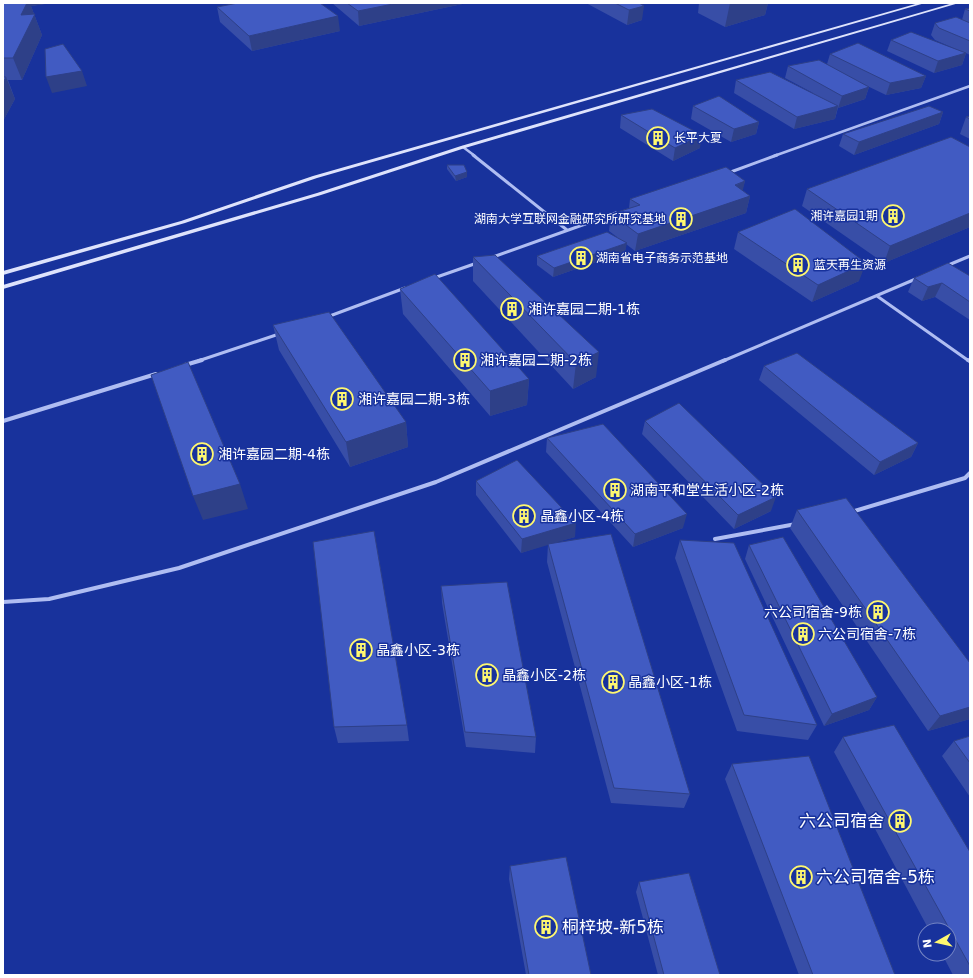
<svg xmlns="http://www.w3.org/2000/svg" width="973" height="978" font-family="'DejaVu Sans','Noto Sans SC',sans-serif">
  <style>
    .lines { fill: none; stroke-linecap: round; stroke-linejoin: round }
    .street-far2 { stroke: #afbdf2; stroke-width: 2.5 }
    .street-far1 { stroke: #afbdf2; stroke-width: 3 }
    .street { stroke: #afbdf2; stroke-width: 4 }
    .secondary { fill: #dee3fc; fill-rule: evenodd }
    .wall { fill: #384ea7 }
    .shaded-wall { fill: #2e4088 }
    .building { fill: #415bc2; stroke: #2e4088 }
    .labels { text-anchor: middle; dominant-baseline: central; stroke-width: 3; stroke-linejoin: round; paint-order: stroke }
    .far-poi-label { font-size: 12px; fill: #fff; stroke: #18329c; text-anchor: start }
    .poi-label { font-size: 14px; fill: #fff; stroke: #18329c; text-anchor: start }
    .near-poi-label { font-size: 17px; fill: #fff; stroke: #18329c; text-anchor: start }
  </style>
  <rect width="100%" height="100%" fill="#18329c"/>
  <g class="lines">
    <path class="street-far2" d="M463 147 475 156
      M774 156 970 86"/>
    <path class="street-far1" d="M473 155 567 230
      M728 173 777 155
      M493 257 616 213
      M946 266 970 256
      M434 278 477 263
      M877 296 969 361
      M327 317 405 288
      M198 361 279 334
      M723 361 918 278"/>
    <path class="street" d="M968 360 970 361
      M185 365 202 360
      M3 421 156 374
      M851 512 965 478 970 473
      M715 539 796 524
      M3 602 49 599 179 568 436 482 725 360"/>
    <path class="secondary" d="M919 3H925L317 178 185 223 3 275V271L181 221 313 176Z
      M953 3H959L465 148 321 195 3 289V285L317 193 461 146Z"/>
  </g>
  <path class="wall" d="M3 3H52L31 6 42 35 22 80H8L15 99 3 121Z
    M332 3H467L359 26Z
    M586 3H639L642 20 627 25Z
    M699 3H768L765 15 725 27 698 13Z
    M784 3H809V4Z
    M217 7 340 31 252 51 220 22Z
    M970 8V55L966 53 962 65 934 73 887 51 891 40 960 51 935 40 931 35 935 23 962 20 965 9Z
    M830 54 926 76 921 88 886 95 861 83 869 87 865 99 838 108 835 119 794 129 734 93 736 80 813 93 785 78 788 66 827 64Z
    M693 106 759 122 756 134 731 142 691 119Z
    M943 112 939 124 854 155 839 146 843 134Z
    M621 115 700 148 673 161 620 128Z
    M970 116V139L960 134 966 117Z
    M970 147V227L884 263 802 206 807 189Z
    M447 165 467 172V177L456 181 447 169Z
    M745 181 742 190 750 196 746 213 635 251 626 244 625 252 553 277 537 265V256L617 237 609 231 611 214 629 208 630 199Z
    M738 232 859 281 812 302 734 249Z
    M473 257 596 377 573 389 473 281Z
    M970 276V320L935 297 922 301 908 292 914 278Z
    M400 289 529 379 527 405 490 416 403 314Z
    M273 325 406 422 408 447 350 467 279 350Z
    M764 366 918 443 911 457 874 475 759 380Z
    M645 421 771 511 734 529 642 434Z
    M547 438 683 528 633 547 546 452Z
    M476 481 575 537 548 544 690 794 684 808 611 803 547 562 548 544 521 553 476 495Z
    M797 510 970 719 928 731 790 528Z
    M680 540 817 725 808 740 737 731 675 558Z
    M749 545 877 697 869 710 824 726 745 559Z
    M441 586 536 737 535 753 466 747 442 603Z
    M407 725 409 741 338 743 334 727Z
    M970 736V797L942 756 954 741Z
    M843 737 970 852V975H953L942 954H949V930H929L834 752Z
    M732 764 895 975H799L725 779Z
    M510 866 591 975H526L509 879Z
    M639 882 720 975H658L636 892Z"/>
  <path class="shaded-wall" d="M5 3H52L31 6 42 35 22 80 13 58Z
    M398 3H467L359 26 358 11Z
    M730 3H768L765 15 725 27Z
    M644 6 642 20 627 25 629 10Z
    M338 16 340 31 252 51 249 36Z
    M966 53 962 65 934 73 938 61Z
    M82 71 87 86 52 93 46 77Z
    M926 76 921 88 886 95 890 83Z
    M6 77 15 99 3 121V83Z
    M869 87 865 99 838 108 842 96Z
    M838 106 835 119 794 129 797 117Z
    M943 112 939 124 854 155 859 142Z
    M759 122 756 134 731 142 734 129Z
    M702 135 700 148 673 161 675 148Z
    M467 172V177L456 181 455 176Z
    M745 181 741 198 750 196 746 213 635 251 638 234Z
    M970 213V227L884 263 890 246Z
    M627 243 625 252 553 277 554 268Z
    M866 263 859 281 812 302 818 285Z
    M942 283 935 297 922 301 928 287Z
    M599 352 596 377 573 389 576 363Z
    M529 379 527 405 490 416V391Z
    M406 422 408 447 350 467 346 442Z
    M918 443 911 457 874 475 880 462Z
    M240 484 248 509 203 520 193 496Z
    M776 497 771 511 734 529 738 515Z
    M687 514 683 528 633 547 635 534Z
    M576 523 575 537 521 553 522 539Z
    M877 697 869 710 824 726 832 714Z
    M970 707V719L928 731 940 716Z"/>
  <path class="building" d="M3 3H27L21 15 35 14 13 58H3Z
    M238 3H320L338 16 249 36 217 7Z
    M347 3H398L358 11Z
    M615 3H639L644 6 629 10Z
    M970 8V11L965 9Z
    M956 17 970 23V41L939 28 935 23Z
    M911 32 966 53 938 61 891 40Z
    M858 43 926 76 890 83 830 54Z
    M63 44 82 71 46 77 45 49Z
    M819 60 869 87 842 96 788 66Z
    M770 72 838 106 797 117 736 80Z
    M3 77H6L3 83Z
    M719 96 759 122 734 129 693 106Z
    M929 106 943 112 859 142 843 134Z
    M652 109 702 135 675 148 621 115Z
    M970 116V119L966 117Z
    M951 137 970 147V213L890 246 807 189Z
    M447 165H464L467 172 455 176Z
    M726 167 745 181 735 185 750 196 638 234 611 214 640 205 630 199Z
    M795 209 866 263 818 285 738 232Z
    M607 232 627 243 554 268 537 256Z
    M495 255 599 352 576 363 473 257Z
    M948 263 970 276V302L942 283 928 287 914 278Z
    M435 274 529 379 490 391 400 289Z
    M329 312 406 422 346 442 273 325Z
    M797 353 918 443 880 462 764 366Z
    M188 362 240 484 193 496 151 375Z
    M679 403 776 497 738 515 645 421Z
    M603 424 687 514 635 534 547 438Z
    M517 460 576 523 522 539 476 481Z
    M846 498 970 663V707L940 716 797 510Z
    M374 531 407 725 334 727 313 542Z
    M611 534 690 794 614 788 548 544Z
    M783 537 877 697 832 714 749 545Z
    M680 540 734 543 817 725 744 715Z
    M507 582 536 737 465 732 441 586Z
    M894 725 970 852V966L843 737Z
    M970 736V763L954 741Z
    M809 756 895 975H813L732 764Z
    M566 857 591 975H529L510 866Z
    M689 873 720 975H664L639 882Z"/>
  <defs>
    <g id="building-ring" transform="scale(1.15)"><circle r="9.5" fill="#18329c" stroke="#fff870" stroke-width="1.5"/><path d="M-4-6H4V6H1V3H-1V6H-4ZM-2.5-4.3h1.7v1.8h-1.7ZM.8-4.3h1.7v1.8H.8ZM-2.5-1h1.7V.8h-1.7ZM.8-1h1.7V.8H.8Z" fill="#fff870"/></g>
  </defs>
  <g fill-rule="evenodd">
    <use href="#building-ring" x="658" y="138"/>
    <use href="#building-ring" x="893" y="216"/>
    <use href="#building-ring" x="681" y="219"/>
    <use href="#building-ring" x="581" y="258"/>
    <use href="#building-ring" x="798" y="265"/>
    <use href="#building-ring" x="512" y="309"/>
    <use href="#building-ring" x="465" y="360"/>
    <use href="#building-ring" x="342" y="399"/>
    <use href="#building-ring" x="202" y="454"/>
    <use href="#building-ring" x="615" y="490"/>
    <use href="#building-ring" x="524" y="516"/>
    <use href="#building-ring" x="878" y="612"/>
    <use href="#building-ring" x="803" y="634"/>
    <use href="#building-ring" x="361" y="650"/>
    <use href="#building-ring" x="487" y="675"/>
    <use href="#building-ring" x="613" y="682"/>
    <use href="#building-ring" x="900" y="821"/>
    <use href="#building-ring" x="801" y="877"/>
    <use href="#building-ring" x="546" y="927"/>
  </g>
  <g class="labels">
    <g class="far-poi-label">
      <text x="674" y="138">长平大夏</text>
      <text x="878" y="216" text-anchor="end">湘许嘉园1期</text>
      <text x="666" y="219" text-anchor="end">湖南大学互联网金融研究所研究基地</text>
      <text x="596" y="258">湖南省电子商务示范基地</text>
      <text x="814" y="265">蓝天再生资源</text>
    </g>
    <g class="poi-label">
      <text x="528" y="309">湘许嘉园二期-1栋</text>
      <text x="480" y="360">湘许嘉园二期-2栋</text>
      <text x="358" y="399">湘许嘉园二期-3栋</text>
      <text x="218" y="454">湘许嘉园二期-4栋</text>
      <text x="630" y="490">湖南平和堂生活小区-2栋</text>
      <text x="540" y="516">晶鑫小区-4栋</text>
      <text x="862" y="612" text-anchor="end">六公司宿舍-9栋</text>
      <text x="818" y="634">六公司宿舍-7栋</text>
      <text x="376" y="650">晶鑫小区-3栋</text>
      <text x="502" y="675">晶鑫小区-2栋</text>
      <text x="628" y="682">晶鑫小区-1栋</text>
    </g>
    <g class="near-poi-label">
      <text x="884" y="821" text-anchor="end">六公司宿舍</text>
      <text x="816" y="877">六公司宿舍-5栋</text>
      <text x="562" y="927">桐梓坡-新5栋</text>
    </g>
  </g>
  <rect width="973" height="978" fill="none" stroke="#ffffff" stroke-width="8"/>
  <g transform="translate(937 942) rotate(262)"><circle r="19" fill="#18329c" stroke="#7484c4"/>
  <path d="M0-3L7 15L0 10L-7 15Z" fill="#fff870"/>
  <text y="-6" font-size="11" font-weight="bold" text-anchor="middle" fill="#ffffff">N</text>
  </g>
</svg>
